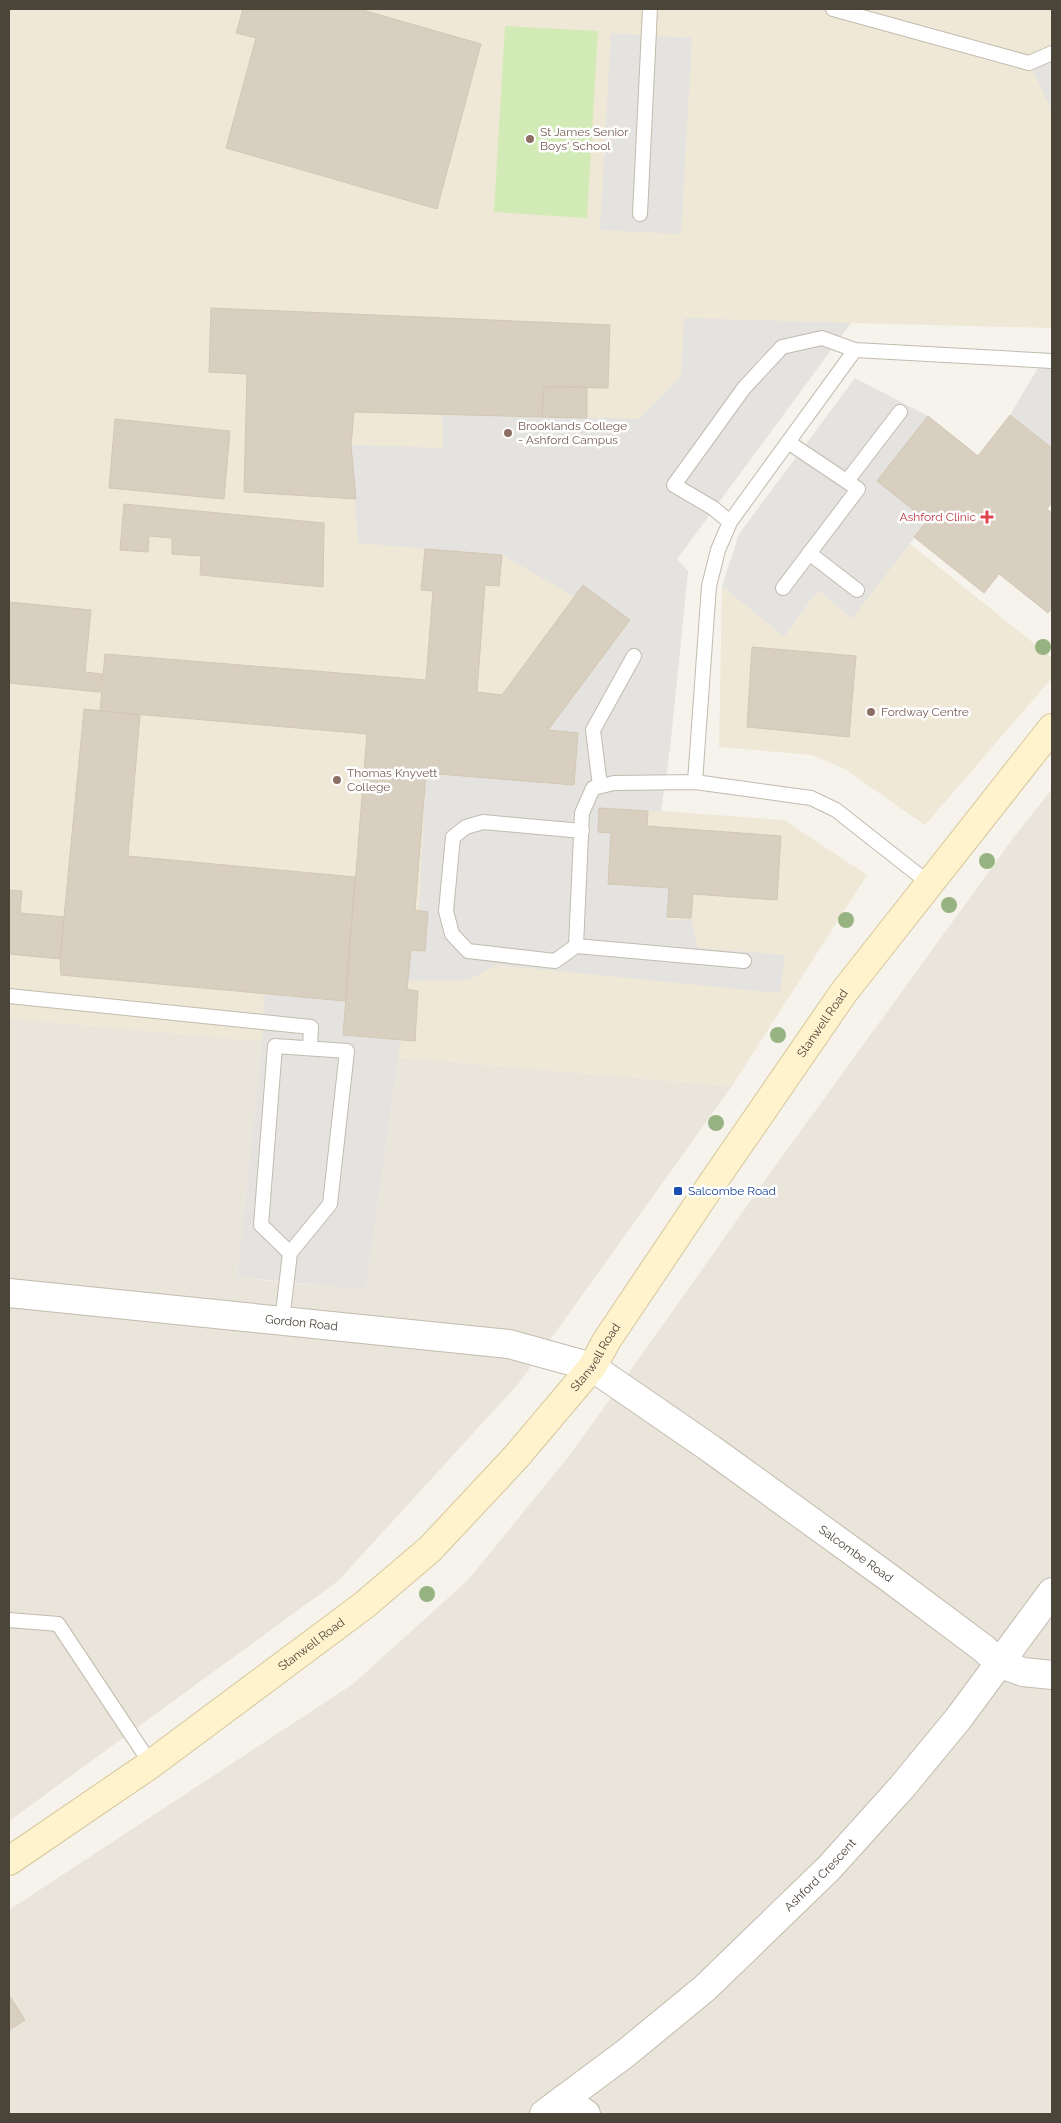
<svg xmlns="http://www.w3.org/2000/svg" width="1061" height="2123" font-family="Raleway,sans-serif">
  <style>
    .residential { fill: #eae5da }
    .education { fill: #efe8d6 }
    .green { fill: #d2eab5 }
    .parking { fill: #e5e3e0 }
    .building { fill: #d8cfc1; stroke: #d3c7b4 }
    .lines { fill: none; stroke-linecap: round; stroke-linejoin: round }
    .service-casing { stroke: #c2bbae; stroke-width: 16 }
    .minor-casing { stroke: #c2bbae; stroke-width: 30 }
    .secondary-casing { stroke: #d6c79b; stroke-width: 30 }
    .service { stroke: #fff; stroke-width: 14 }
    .minor { stroke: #fff; stroke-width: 28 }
    .secondary { stroke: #fff3cd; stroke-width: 28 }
    .tree { fill: #97b381 }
    .education-dot { fill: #8d6e63; stroke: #fff; stroke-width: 2 }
    .health-dot { fill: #e0444e; stroke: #fff; stroke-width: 2 }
    .transit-dot { fill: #1a4fb4; stroke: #fff; stroke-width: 2 }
    .labels { text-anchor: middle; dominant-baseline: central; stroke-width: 5; stroke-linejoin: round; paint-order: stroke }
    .education-label { font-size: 12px; fill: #785e54; stroke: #fff; text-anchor: start }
    .health-label { font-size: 12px; fill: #be3a42; stroke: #fff; text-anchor: end }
    .street-label { font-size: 12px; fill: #4b4439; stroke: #fff }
    .transit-label { font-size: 12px; fill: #164399; stroke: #fff; text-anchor: start }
  </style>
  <rect width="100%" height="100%" fill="#f6f3ec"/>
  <path class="residential" d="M1052 789V2114H9V1910L353 1684 468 1580 565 1461 601 1412 776 1165 1014 837Z
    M9 1018 262 1041 237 1277 287 1283 366 1289 399 1057 732 1086 519 1383 338 1581 9 1821Z"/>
  <path class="education" d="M9 9H1052V328L851 323 677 559 688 571 670 748 661 811 784 820 867 875 732 1086 399 1057 366 1290 237 1277 262 1041 9 1018Z
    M909 543 1052 658V678L925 825 843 768 812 755 719 747 722 586 784 637 818 590 852 619Z"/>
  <path class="green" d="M505 26 598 31 587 218 494 212Z"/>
  <path class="parking" d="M611 33 692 38 681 234 600 230Z
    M1052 53V107L1049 105 1029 63Z
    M684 318 851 323 677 559 688 571 670 748 661 811 599 808 611 833 608 884 669 888 667 921 691 918 698 948 785 955 780 993 496 965 469 980 408 981 411 950 425 951 428 912 419 911 426 773 574 785 578 733 548 730 630 620 583 585 575 597 502 555 358 543 351 445 443 448 442 413 639 419 681 376Z
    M1042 361H1052V448L1010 415Z
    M855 378 928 416 927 521 852 619 818 590 784 637 722 586 739 534Z
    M264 994 345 1001 343 1035 401 1040 366 1290 237 1277 262 1041Z"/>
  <path class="building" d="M243 9H359L481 44 437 209 226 148 256 38 236 33Z
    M211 308 610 325 608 388 544 387 542 417 354 412 351 445 356 499 244 492 247 374 209 372Z
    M544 387H587V418L542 417Z
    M1010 415 1052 448V502L1047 509 1052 513V608L1048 613 999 574 984 593 914 537 927 521 877 481 928 416 978 456Z
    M115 419 230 431 224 499 109 488Z
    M124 504 324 523 323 587 200 575 201 556 172 554V538L149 536 148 552 120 550Z
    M425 549 502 555 499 586 485 585 477 692 502 695 583 585 630 620 548 730 578 733 574 785 426 773 415 910 428 912 425 951 411 950 407 989 418 991 415 1041 343 1035 367 734 100 711 105 654 426 680 433 591 421 590Z
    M9 602 91 610 85 672 102 674 100 692 9 683Z
    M752 647 856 656 849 737 747 727Z
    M84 709 140 715 128 856 355 877 345 1001 61 975 60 959Z
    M599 808 648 811 647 826 781 836 777 900 693 894 691 918 667 917 669 888 608 884 611 833 598 832Z
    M9 890 22 891 20 913 64 917 60 959 9 954Z
    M9 1995 25 2020 9 2030Z"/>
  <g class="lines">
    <g class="service-casing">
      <path id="service" d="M833 9 1029 63 1052 53
        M640 214 650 9
        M847 481 900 412
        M730 522 713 508 674 485 744 388 782 347 822 338 855 350
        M809 553 857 590
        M783 588 858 489 788 442
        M695 782 709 586 718 550 730 522 855 350 1052 361
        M600 786 593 730 634 656
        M576 946 555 961 468 951 452 934 446 911 453 837 466 827 483 822 582 831
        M744 961 576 946 582 813 593 788 614 783 695 782 811 798 836 810 930 884
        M9 996 311 1027 310 1048
        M282 1321 290 1253 330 1204 347 1051 275 1046 261 1225 290 1253
        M9 1620 58 1624 151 1764"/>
    </g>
    <g class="minor-casing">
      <g id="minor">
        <path id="s1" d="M9 1293 509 1344 592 1367 711 1449 888 1577 983 1648 1001 1664 1023 1672 1052 1675"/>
        <path d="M564 2099 586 2114"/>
        <path id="s2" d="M544 2114 626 2053 705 1988 829 1868 902 1787 958 1719 1052 1592"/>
      </g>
    </g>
    <g class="secondary-casing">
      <g id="secondary">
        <path id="s3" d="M9 1861 151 1764 363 1606 430 1549 516 1457 592 1367 607 1340 711 1185 844 992 1052 728"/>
      </g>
    </g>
    <use href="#service" class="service"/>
    <use href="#minor" class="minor"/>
    <use href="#secondary" class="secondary"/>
  </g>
  <g class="tree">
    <circle cx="1043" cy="647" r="8"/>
    <circle cx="987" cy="861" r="8"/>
    <circle cx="949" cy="905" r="8"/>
    <circle cx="846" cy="920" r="8"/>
    <circle cx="778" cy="1035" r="8"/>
    <circle cx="716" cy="1123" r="8"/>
    <circle cx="427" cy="1594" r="8"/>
  </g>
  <g class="education-dot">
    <circle cx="530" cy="139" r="5"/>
    <circle cx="508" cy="433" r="5"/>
    <circle cx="871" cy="712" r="5"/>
    <circle cx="337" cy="780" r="5"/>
  </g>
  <path class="health-dot" d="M984.5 509.5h5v5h5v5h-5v5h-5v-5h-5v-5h5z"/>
  <rect class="transit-dot" x="673" y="1186" width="10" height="10" rx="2.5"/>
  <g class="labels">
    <g class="education-label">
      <text x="540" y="132">St James Senior<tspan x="540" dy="14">Boys' School</tspan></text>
      <text x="518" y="426">Brooklands College<tspan x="518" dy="14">- Ashford Campus</tspan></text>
      <text x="881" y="712">Fordway Centre</text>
      <text x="347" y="773">Thomas Knyvett<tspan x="347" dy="14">College</tspan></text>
    </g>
    <g class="health-label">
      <text x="976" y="517">Ashford Clinic</text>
    </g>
    <g class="street-label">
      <text stroke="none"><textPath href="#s3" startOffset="1182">Stanwell Road</textPath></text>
      <text stroke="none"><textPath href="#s1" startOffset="294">Gordon Road</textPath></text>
      <text stroke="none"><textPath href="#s3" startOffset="778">Stanwell Road</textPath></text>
      <text stroke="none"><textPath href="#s1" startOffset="912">Salcombe Road</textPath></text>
      <text stroke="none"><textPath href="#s3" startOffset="372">Stanwell Road</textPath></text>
      <text stroke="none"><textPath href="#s2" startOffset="366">Ashford Crescent</textPath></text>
    </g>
    <g class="transit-label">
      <text x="688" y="1191">Salcombe Road</text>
    </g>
  </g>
  <rect width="1061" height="2123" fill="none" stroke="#4b4439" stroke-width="20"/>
</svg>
